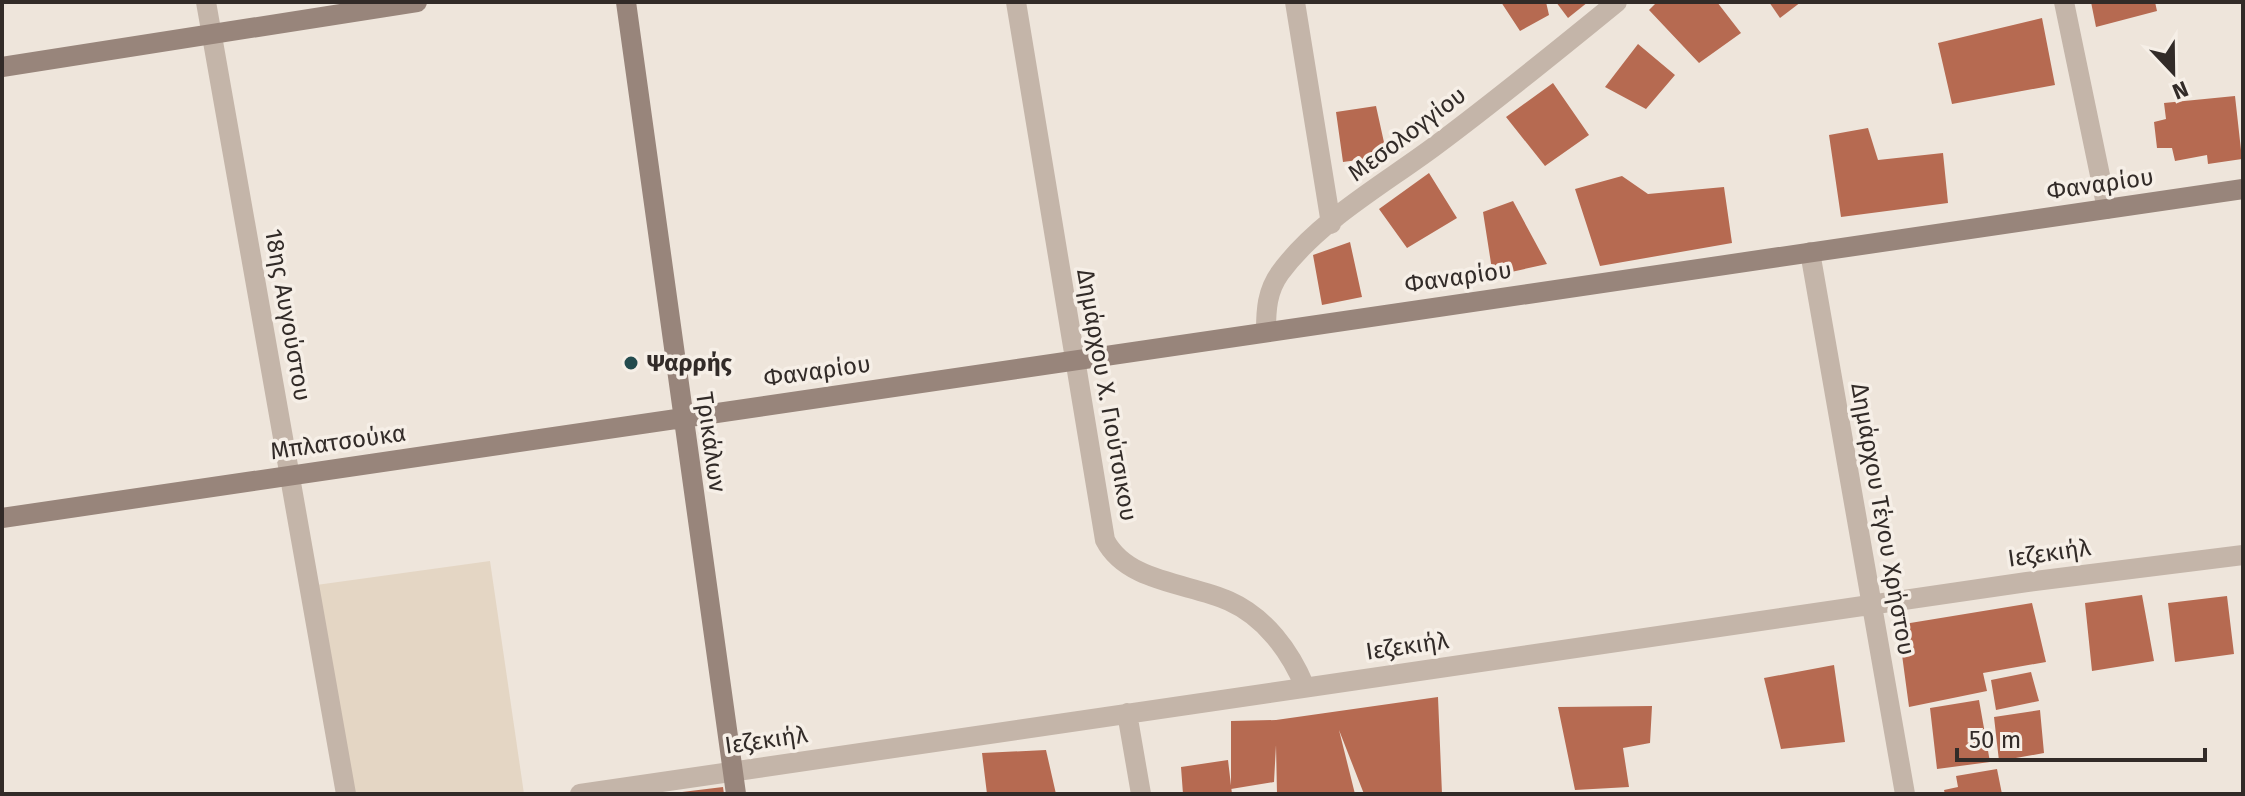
<svg xmlns="http://www.w3.org/2000/svg" width="2245" height="796" font-family="'Fira Sans',sans-serif">
  <style>
    .plaza { fill: #e4d6c4 }
    .building { fill: #b66a51 }
    .lines { fill: none; stroke-linecap: round; stroke-linejoin: round }
    .minor { stroke: #c4b5a9; stroke-width: 20 }
    .tertiary { stroke: #c4b5a9; stroke-width: 20 }
    .secondary { stroke: #98857b; stroke-width: 20 }
    .poi-dot { fill: #234b4e; stroke: #f6efe7; stroke-width: 3 }
    .labels { text-anchor: middle; dominant-baseline: central; stroke-width: 7; stroke-linejoin: round; paint-order: stroke }
    .street-label { font-size: 24px; fill: #322b28; stroke: #f6efe7 }
    .poi-label { font-size: 24px; font-weight: bold; fill: #322b28; stroke: #f6efe7; text-anchor: start }
  </style>
  <rect width="100%" height="100%" fill="#eee5db"/>
  <path class="plaza" d="M490 561 524 794H346L309 586Z"/>
  <path class="building" d="M1501 2H1546L1549 15 1520 31Z
    M1556 2H1588L1568 18Z
    M1657 2H1717L1741 33 1699 63 1649 10Z
    M1769 2H1801L1780 18Z
    M2091 2H2155L2157 11 2096 27Z
    M2042 18 2055 85 1952 104 1938 43Z
    M1638 44 1675 75 1646 109 1605 87Z
    M1553 83 1589 135 1545 166 1506 117Z
    M2235 96 2242 159 2208 164 2207 155 2175 161 2172 148H2157L2154 122 2166 119 2164 103Z
    M1376 106 1387 156 1343 162 1336 112Z
    M1868 128 1878 160 1943 153 1948 203 1841 217 1829 135Z
    M1429 173 1457 218 1407 248 1379 209Z
    M1622 176 1648 194 1724 187 1732 243 1600 266 1575 189Z
    M1513 201 1547 264 1493 276 1483 212Z
    M1350 242 1362 297 1322 305 1313 255Z
    M2142 595 2154 661 2092 671 2085 603Z
    M2227 596 2234 654 2175 662 2168 603Z
    M2032 603 2046 662 1983 673 1987 691 1909 707 1898 625Z
    M1834 665 1845 742 1781 749 1764 678Z
    M2031 672 2039 701 1996 710 1991 680Z
    M1438 697 1442 794H1364L1339 730 1355 794H1277L1276 745 1274 782 1231 789V721L1276 720Z
    M1979 700 1990 762 1937 769 1930 708Z
    M1652 706 1650 743 1623 748 1629 787 1575 790 1558 707Z
    M2040 710 2044 753 1999 761 1994 717Z
    M1046 750 1056 794H987L982 753Z
    M1228 760 1232 794H1183L1181 767Z
    M1997 769 2002 794H1945L1944 790 1958 787 1956 776Z
    M723 787 724 794H682V792Z"/>
  <g class="lines">
    <path class="minor" d="M206 2 346 794
      M1016 2 1105 540C1127 583 1190 583 1229 601 1265 617 1290 651 1305 687
      M1295 2 1331 224
      M1810 252 1905 794
      M1266 331C1266 310 1267 291 1280 273 1318 221 1384 184 1435 146 1497 100 1557 51 1617 2
      M1127 713 1141 794
      M580 794 2027 582 2243 555"/>
    <path class="tertiary" d="M2064 2 2107 209"/>
    <path class="secondary" d="M626 2 736 794
      M2 67 417 2
      M2 518 2243 189"/>
  </g>
  <circle class="poi-dot" cx="631" cy="363" r="8"/>
  <g class="labels">
    <g class="street-label">
      <text transform="translate(1407 134) rotate(-37)">Μεσολογγίου</text>
      <text transform="translate(2100 184) rotate(-8)">Φαναρίου</text>
      <text transform="translate(1458 277) rotate(-8)">Φαναρίου</text>
      <text transform="translate(288 315) rotate(80)">18ης Αυγούστου</text>
      <text transform="translate(817 371) rotate(-8)">Φαναρίου</text>
      <text transform="translate(1107 395) rotate(80)">Δημάρχου Χ. Γιούτσικου</text>
      <text transform="translate(338 442) rotate(-8)">Μπλατσούκα</text>
      <text transform="translate(711 442) rotate(82)">Τρικάλων</text>
      <text transform="translate(1883 519) rotate(80)">Δημάρχου Τέγου Χρήστου</text>
      <text transform="translate(2049 553) rotate(-8)">Ιεζεκιήλ</text>
      <text transform="translate(1407 646) rotate(-8)">Ιεζεκιήλ</text>
      <text transform="translate(766 740) rotate(-8)">Ιεζεκιήλ</text>
    </g>
    <g class="poi-label">
      <text x="647" y="363">Ψαρρής</text>
    </g>
  </g>
  <rect width="2245" height="796" fill="none" stroke="#322b28" stroke-width="8"/>
  <g transform="translate(2173 72) rotate(158)" stroke="#f6efe7" stroke-width="6" paint-order="stroke">
  <path d="M0-6L14 30L0 20L-14 30Z" fill="#322b28"/>
  <text y="-12" font-size="22" font-weight="bold" text-anchor="middle" fill="#322b28">N</text>
  </g>
  <path d="M1957 748v12h248v-12" fill="none" stroke="#322b28" stroke-width="4"/>
  <text x="1969" y="748" font-size="24" fill="#322b28" stroke="#f6efe7" stroke-width="6" paint-order="stroke">50 m</text>
</svg>
